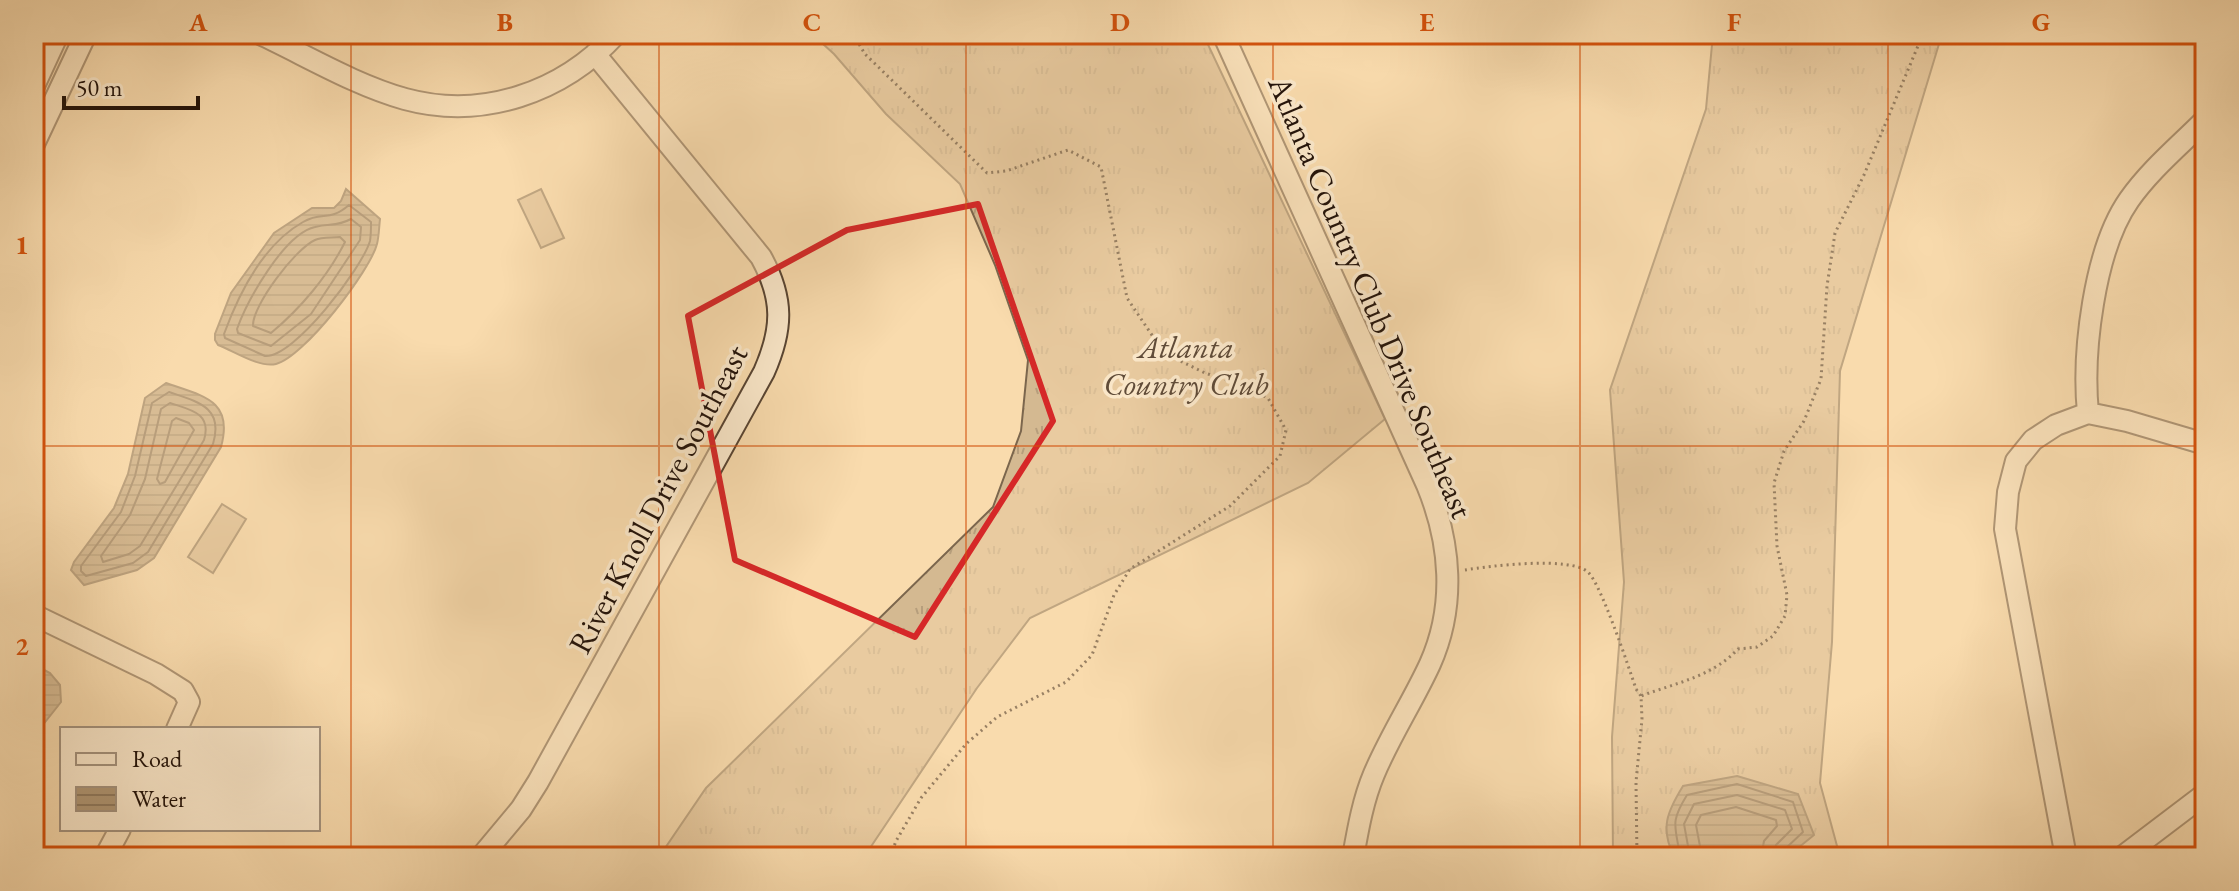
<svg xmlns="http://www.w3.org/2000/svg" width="2239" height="891" font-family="'EB Garamond',serif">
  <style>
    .grass { fill: url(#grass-tufts); stroke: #7b664d; stroke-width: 2 }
    .garden { fill: #d4b991; stroke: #7b664d; stroke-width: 2 }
    .water { fill: url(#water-rules); stroke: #77624a; stroke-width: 2 }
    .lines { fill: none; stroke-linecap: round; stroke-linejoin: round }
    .shore { stroke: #69543f; stroke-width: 2 }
    .minor-casing { stroke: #584432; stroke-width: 24 }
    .path { stroke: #221209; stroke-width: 3; stroke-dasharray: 2 4; stroke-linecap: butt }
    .minor { stroke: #fbe8ca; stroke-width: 20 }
    .marked { fill: none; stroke: #d62828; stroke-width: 6; stroke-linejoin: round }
    .grid { fill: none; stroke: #d4520c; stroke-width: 2; stroke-opacity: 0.55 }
    .labels { text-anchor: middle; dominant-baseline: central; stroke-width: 7; stroke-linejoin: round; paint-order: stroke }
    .street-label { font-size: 32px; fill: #221209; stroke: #fbe8ca }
    .park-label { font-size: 32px; font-style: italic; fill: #604c39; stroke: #fbe8ca }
    .neatline { fill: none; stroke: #d4520c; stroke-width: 3 }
    .grid-label { font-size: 26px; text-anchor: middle; font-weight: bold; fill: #d4520c }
  </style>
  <defs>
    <pattern id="grass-tufts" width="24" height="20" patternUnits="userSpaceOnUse" patternTransform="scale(2)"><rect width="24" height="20" fill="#d4b991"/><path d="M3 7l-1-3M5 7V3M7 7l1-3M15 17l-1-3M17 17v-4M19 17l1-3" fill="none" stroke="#b69e7c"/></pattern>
    <pattern id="water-rules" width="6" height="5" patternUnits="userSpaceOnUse" patternTransform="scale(2)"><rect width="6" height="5" fill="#b09775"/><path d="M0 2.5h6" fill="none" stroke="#8f7a5e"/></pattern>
  </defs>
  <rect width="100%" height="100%" fill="#f9dbad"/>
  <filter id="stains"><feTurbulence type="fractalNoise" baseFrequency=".0025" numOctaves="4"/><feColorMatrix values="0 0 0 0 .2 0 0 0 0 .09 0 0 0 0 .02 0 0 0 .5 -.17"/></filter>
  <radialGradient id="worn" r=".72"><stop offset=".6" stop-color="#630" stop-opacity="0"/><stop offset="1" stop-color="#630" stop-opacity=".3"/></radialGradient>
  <path class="grass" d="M812 34H1203L1385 419 1308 483 1030 618 977 688 864 857H659L706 788 993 507 1021 431 1028 360 995 265 960 184 886 114 834 54Z
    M1713 34H1942L1840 371 1832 642 1820 783 1840 857H1613L1612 737 1624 582 1610 390 1706 109Z"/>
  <path class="garden" d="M541 189 564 238 541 248 518 200Z
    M222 504 246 519 213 573 188 557Z"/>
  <path class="water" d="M346 189 380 219C379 227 379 236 377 244 370 271 304 357 276 364 259 368 234 351 218 345L215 340V334L231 293 274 233 312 208H334L341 201Z
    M166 383C203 396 234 400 221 447L154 558 137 570 84 585 71 570 74 562 114 508 128 474 145 398Z
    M35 665 50 673 60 685 61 702 34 736Z
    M1737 776 1798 794 1814 835 1787 857H1674C1660 828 1667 812 1683 786Z"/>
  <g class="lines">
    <path class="shore" d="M349 205 371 222C371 228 371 235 370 241 362 268 294 358 265 356L225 338 224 334C239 293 264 244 303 222 323 210 328 223 349 205Z
      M351 219 361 227 360 240 311 314 271 346 238 333 237 329C247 301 284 234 315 227 330 223 336 227 351 219Z
      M340 237 345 242C328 276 300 309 271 333L253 326C252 306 295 249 315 240 322 237 332 238 340 237Z
      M169 392C198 402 224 407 213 444L148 552 133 563 86 576 81 571V566L121 512 135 476 152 403Z
      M170 403C191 410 212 413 204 440L140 546 129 554 103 562 101 556 130 515 145 479 161 409Z
      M176 418 189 423 194 430 165 482 160 484 157 479 172 421Z
      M1680 857C1676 826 1669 824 1687 795L1737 784 1793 802 1803 832 1785 849 1783 857
      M1690 857 1684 824 1694 804 1737 795 1785 810 1792 829 1776 845 1773 857
      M1702 857 1696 825 1701 815 1736 807 1776 820 1777 826 1764 841 1761 857"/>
    <g class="minor-casing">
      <path id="minor" d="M260 34C307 56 355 85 405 99 482 120 562 93 616 34
        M1223 34 1427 485C1451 543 1456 606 1430 664 1413 701 1390 736 1374 774 1363 800 1358 829 1353 857
        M34 86 58 34
        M34 144 86 34
        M2088 413C2082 353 2094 250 2129 200 2150 170 2179 146 2205 120
        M34 615 156 674 183 691 189 702 177 729
        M105 857 120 829
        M481 857 521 809 538 782 764 372C783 329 784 299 761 257L595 54
        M2066 857 2005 529 2008 492 2016 461 2033 440 2056 425 2088 413 2127 421 2205 444
        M2122 857 2205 794"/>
    </g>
    <path class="path" d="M853 34 865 54 987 173 1006 171 1068 150 1101 167 1127 298 1164 353 1205 373 1242 385 1268 398 1286 430 1280 456 1230 506 1130 569 1114 595 1092 655 1066 682 997 717 966 744 921 798 896 841 890 857
      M1465 570C1489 566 1570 556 1588 572 1601 584 1629 668 1636 689L1641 696
      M1637 857 1636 782 1642 719 1641 696C1675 683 1712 677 1738 649L1757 647 1773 636 1785 616 1787 595 1777 546 1774 483 1784 451 1804 421 1821 379 1827 286 1835 233 1864 175 1923 34"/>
    <use href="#minor" class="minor"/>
  </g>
  <path d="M0 0H2239V891H0ZM978 204 1053 421 915 637 735 560 688 316 847 230Z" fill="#f9dbad" fill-opacity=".55" fill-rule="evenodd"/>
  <path class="marked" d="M978 204 1053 421 915 637 735 560 688 316 847 230Z"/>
  <path class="grid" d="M351 34V857M659 34V857M966 34V857M1273 34V857M1580 34V857M1888 34V857M34 446H2205"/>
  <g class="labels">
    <g class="street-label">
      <text transform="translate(1371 297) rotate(67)">Atlanta Country Club Drive Southeast</text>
      <text transform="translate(658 499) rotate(-62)">River Knoll Drive Southeast</text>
    </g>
    <g class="park-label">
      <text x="1186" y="347">Atlanta<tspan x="1186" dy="37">Country Club</tspan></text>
    </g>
  </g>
  <rect width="2239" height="891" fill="none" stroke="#f9dbad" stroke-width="88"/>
  <rect x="60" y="727" width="260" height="104" fill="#fbe8ca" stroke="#a4927d" stroke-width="2"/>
  <rect x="76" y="753" width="40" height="12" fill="#fbe8ca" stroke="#a4927d" stroke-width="2"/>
  <text x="132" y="767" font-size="24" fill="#221209">Road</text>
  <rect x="76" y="787" width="40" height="24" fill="url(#water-rules)" stroke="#a4927d" stroke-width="2"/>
  <text x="132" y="807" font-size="24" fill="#221209">Water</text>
  <path d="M64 96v12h134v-12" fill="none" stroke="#221209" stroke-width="4"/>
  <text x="76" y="96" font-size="24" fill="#221209" stroke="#fbe8ca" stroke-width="6" paint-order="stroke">50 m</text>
  <rect x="44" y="44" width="2151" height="803" class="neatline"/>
  <g class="grid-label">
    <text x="198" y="31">A</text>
    <text x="505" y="31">B</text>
    <text x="812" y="31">C</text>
    <text x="1120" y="31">D</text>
    <text x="1427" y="31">E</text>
    <text x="1734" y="31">F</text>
    <text x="2041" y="31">G</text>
    <text x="22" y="254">1</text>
    <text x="22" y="655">2</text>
  </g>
  <rect width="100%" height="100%" filter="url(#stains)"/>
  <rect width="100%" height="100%" fill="url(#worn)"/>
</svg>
